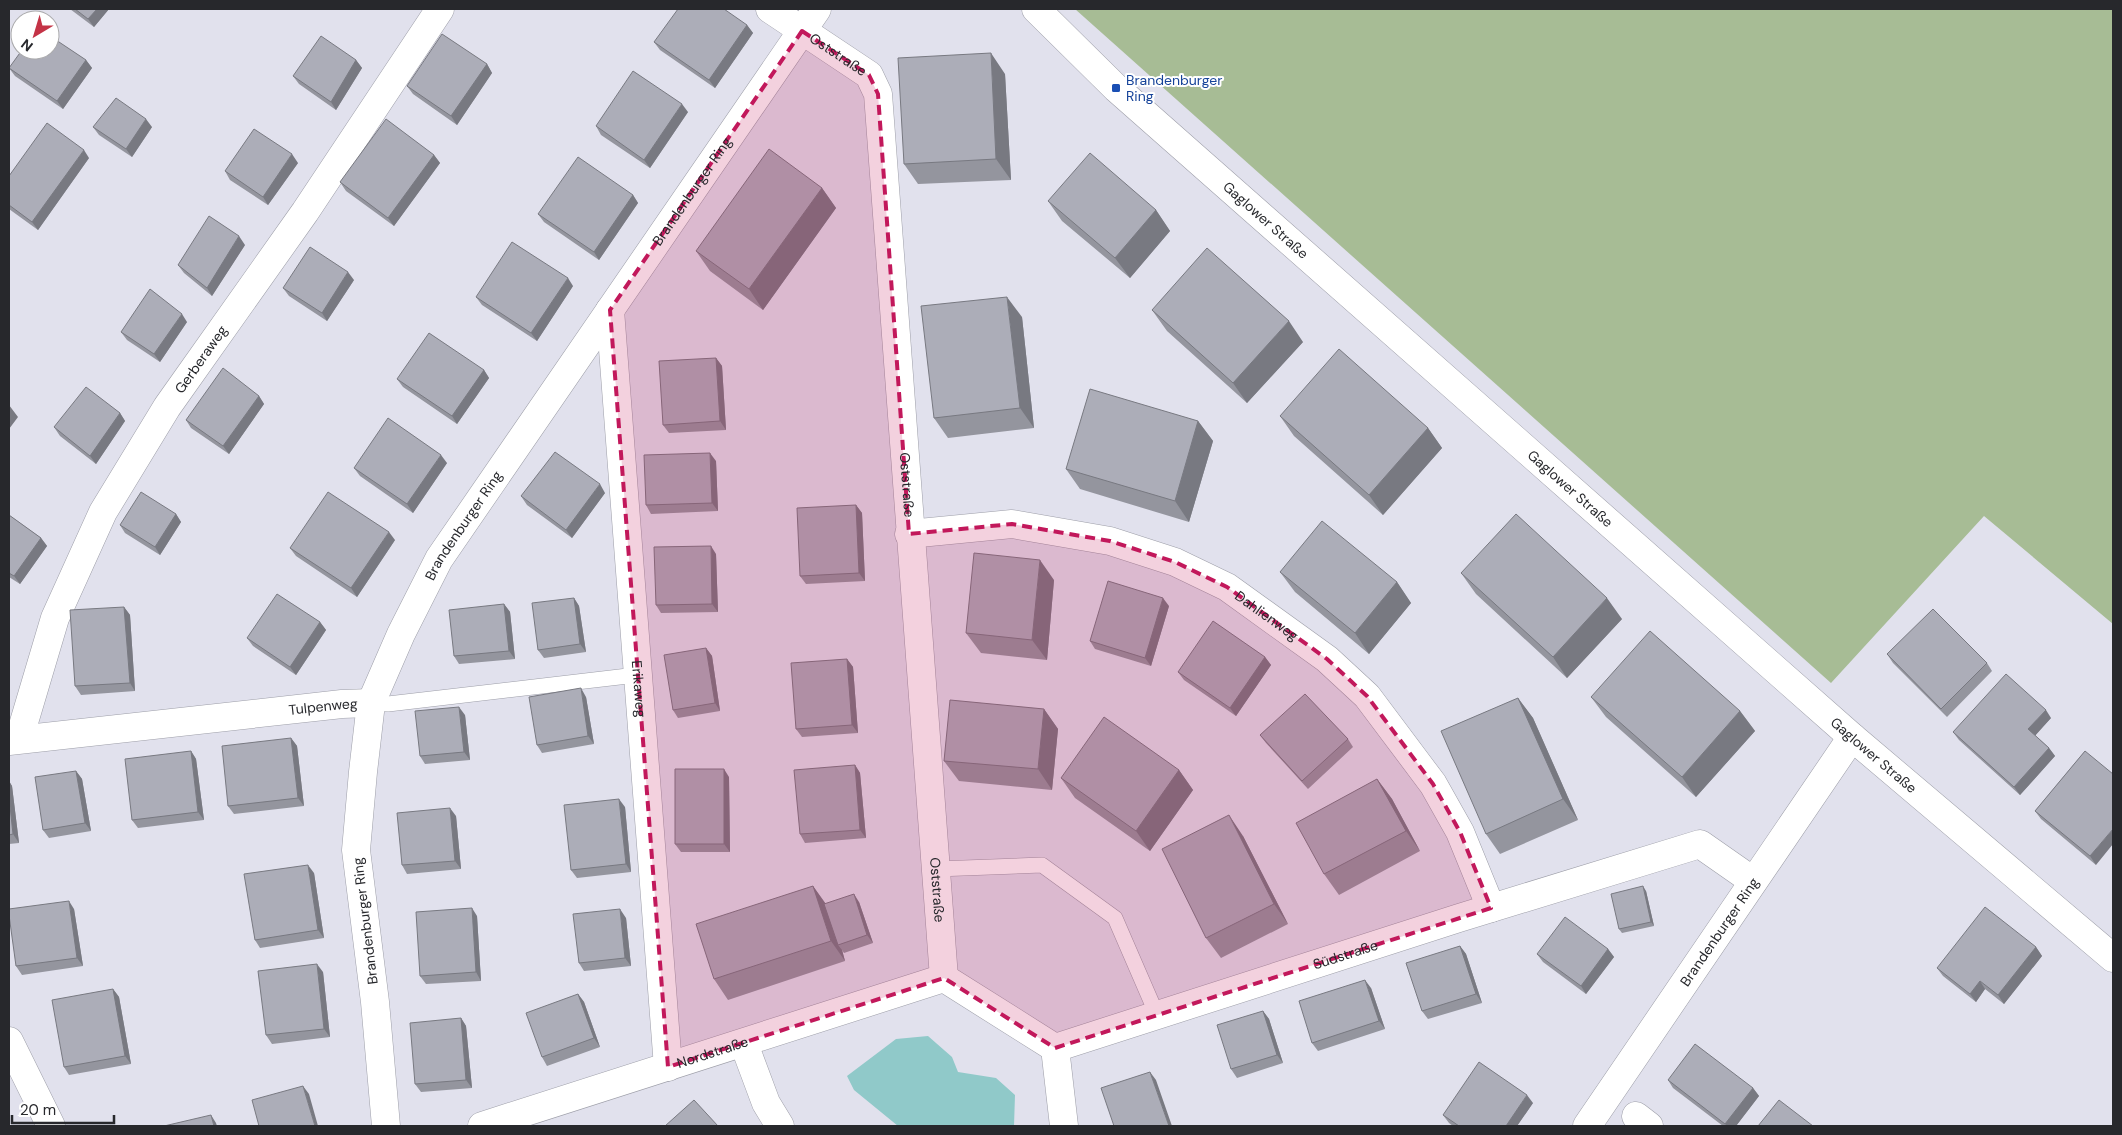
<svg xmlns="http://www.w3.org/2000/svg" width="2122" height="1135" font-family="'DM Sans',sans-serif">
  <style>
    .forest { fill: #a7bc95 }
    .water { fill: #90c9c9 }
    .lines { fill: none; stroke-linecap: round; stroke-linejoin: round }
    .lane-casing { stroke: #9d9ea8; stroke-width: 16 }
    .street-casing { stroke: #9d9ea8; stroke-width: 29 }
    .lane { stroke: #fff; stroke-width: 15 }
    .street { stroke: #fff; stroke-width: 28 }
    .wall { fill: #94959e }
    .shaded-wall { fill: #787981 }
    .building { fill: #acadb8; stroke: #787981 }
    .marked { fill: #c2185b; fill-opacity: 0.2; stroke: #c2185b; stroke-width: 4; stroke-dasharray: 10 6; stroke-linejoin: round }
    .transit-dot { fill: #1a4fb4; stroke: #fff; stroke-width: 2 }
    .labels { text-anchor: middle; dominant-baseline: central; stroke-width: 4; stroke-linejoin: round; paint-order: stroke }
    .street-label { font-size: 14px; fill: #27282c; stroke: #fff }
    .transit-label { font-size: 14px; fill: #164399; stroke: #fff; text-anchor: start }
  </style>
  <rect width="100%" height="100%" fill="#e1e1ed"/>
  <path class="forest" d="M1075 9H2113V624L1984 516 1831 683Z"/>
  <path class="water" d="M928 1036 952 1057 958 1072 996 1078 1015 1095 1014 1126H898L854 1090 847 1076 896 1039Z"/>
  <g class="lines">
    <g class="lane-casing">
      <path id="lane" d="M371 703 388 704 628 676 637 672
        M936 869 1042 865 1115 918 1157 1015"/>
    </g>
    <g class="street-casing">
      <g id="street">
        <path id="s1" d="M770 9 869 75 878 94 944 978"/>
        <path id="s2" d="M1036 9 1116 88 1852 737 2113 958"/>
        <path id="s3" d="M610 310 668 1067"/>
        <path id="s4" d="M909 534 1012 524 1110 541 1175 562 1227 587 1327 659 1367 696 1433 784 1460 832 1491 908"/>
        <path id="s5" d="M19 739 55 618 103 512 167 407 305 212 440 9"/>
        <path id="s6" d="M9 741 342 704 371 703"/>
        <path d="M944 978 1055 1048"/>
        <path d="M9 1041 51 1126"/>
        <path d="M744 1044 766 1103 780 1126"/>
        <path id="s7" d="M1055 1048 1459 918 1700 844 1753 881"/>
        <path d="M1055 1048 1064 1126"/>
        <path d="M1636 1116 1649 1126"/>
        <path id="s8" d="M386 1126 375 1002 356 850 363 772 371 703 401 634 439 559 817 9"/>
        <path id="s9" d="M482 1126 944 978"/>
        <path id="s10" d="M1587 1126 1852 737"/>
      </g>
    </g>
    <use href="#lane" class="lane"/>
    <use href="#street" class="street"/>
  </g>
  <path class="wall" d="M70 9H109L94 27Z
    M747 25 753 33 715 88 660 50 654 42Z
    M86 60 92 68 63 109 15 76 9 68Z
    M356 60 362 68 336 110 299 84 293 76Z
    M487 64 492 73 457 125 413 94 407 86Z
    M1005 74 1011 180 918 184 904 164Z
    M688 112 650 168 601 135 596 126Z
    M93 127H152L132 157 99 135Z
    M434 155 440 163 394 226 346 191 340 182Z
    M89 158 38 230 9 209V176Z
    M298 163 268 205 230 180 225 171Z
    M822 188 836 208 763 310 710 271 696 251Z
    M633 195 638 203 599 260 544 222 538 214Z
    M1048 201 1156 210 1170 231 1130 278 1062 221Z
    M245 245 212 296 184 273 178 265Z
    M354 280 327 321 289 296 283 288Z
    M573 286 537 341 482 305 476 297Z
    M1152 310 1303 342 1247 403 1167 331Z
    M1022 317 1034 428 948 438 934 418Z
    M187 322 160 362 127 340 121 332Z
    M716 358 722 366 726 430 669 433 663 425Z
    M484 370 489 378 457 424 403 387 397 379Z
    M259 396 264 404 229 454 191 428 186 420Z
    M120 413 125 421 96 464 60 436 54 427Z
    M1280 416 1428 428 1442 448 1383 515 1294 436Z
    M1198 421 1213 441 1189 522 1080 489 1066 469Z
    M716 461 718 511 651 514 646 505Z
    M447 463 413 513 360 476 354 468Z
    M605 493 572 538 527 505 521 496Z
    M856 505 862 513 865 581 806 584 800 576Z
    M176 514 181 522 160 555 125 533 120 525Z
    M9 515 41 538 47 546 20 584 9 577Z
    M395 540 357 597 296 556 290 548Z
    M716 554 718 612 661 613 656 605Z
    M1280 572 1397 582 1411 603 1369 654 1295 592Z
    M1461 573 1622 619 1567 678 1476 594Z
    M1054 580 1047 660 981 653 966 633Z
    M574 598 579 606 586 652 544 658 538 650Z
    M504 604 510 612 515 659 459 664 454 656Z
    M1169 606 1151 666 1095 649 1090 641Z
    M124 607 130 615 135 691 81 695 75 686Z
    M320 622 326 630 296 675 253 646 247 638Z
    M706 648 712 656 720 711 678 718 673 710Z
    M1887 654 1987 663 1992 671 1947 717 1893 663Z
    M1265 657 1271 665 1236 716 1184 680 1178 672Z
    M847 659 853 667 858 733 802 737 796 729Z
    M586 697 594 744 542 753 537 745Z
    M1591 697 1740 711 1755 731 1696 797 1606 717Z
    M1518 698 1533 718 1578 820 1500 854 1486 834Z
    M1044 709 1058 729 1052 790 959 781 944 761Z
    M465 715 470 760 425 764 420 756Z
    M2051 718 2035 735 2049 748 2055 756 2020 795 1959 740 1953 732Z
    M1260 735 1348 739 1353 747 1308 789 1266 743Z
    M291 738 297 746 304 806 234 814 228 806Z
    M191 751 196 759 204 820 138 828 132 820Z
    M2085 751 2096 865 2041 819 2035 811Z
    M855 765 860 773 866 838 805 843 800 834Z
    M1179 770 1193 790 1150 851 1075 798 1061 778Z
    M76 771 82 779 91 831 49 838 43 830Z
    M729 777 730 852H681L675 844Z
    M1377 779 1392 799 1420 851 1339 895 1324 874Z
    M9 781 12 786 19 843 9 844Z
    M625 807 631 872 577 878 571 870Z
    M456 816 461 869 407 874 402 865Z
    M1243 836 1288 924 1221 958 1206 938Z
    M314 873 324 938 260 948 255 940Z
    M813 886 826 904 859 902 873 943 844 953 842 950 845 961 728 1000 714 979Z
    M1646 891 1654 926 1622 933 1619 929Z
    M74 909 83 966 22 975 16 966Z
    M477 916 481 981 426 984 420 976Z
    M626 918 631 966 584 971 579 963Z
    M1460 946 1466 954 1482 1003 1428 1019 1422 1011Z
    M2036 947 2042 956 2004 1004 1985 989 1976 1002 1943 976 1937 968Z
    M1608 949 1614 957 1586 994 1543 962 1537 954Z
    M323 972 330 1037 272 1044 266 1035Z
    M1371 988 1385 1029 1318 1051 1312 1043Z
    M113 989 119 997 131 1064 69 1075 64 1067Z
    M578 994 584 1002 600 1047 547 1066 542 1057Z
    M1263 1011 1269 1019 1283 1063 1237 1078 1231 1069Z
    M461 1018 466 1026 472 1088 421 1092 415 1084Z
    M1668 1080 1753 1088 1759 1096 1736 1126H1723L1673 1088Z
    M1533 1103 1517 1126H1453L1449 1123 1443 1115Z"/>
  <path class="shaded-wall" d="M97 9H109L94 27 88 19Z
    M747 25 753 33 715 88 709 80Z
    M991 53 1005 74 1011 180 996 159Z
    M86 60 92 68 63 109 57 101Z
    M356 60 362 68 336 110 331 102Z
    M487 64 492 73 457 125 451 116Z
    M682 104 688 112 650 168 644 160Z
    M146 119 152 127 132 157 126 149Z
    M84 150 89 158 38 230 32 222Z
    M292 154 298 163 268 205 263 197Z
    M434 155 440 163 394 226 388 218Z
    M822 188 836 208 763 310 749 289Z
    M633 195 638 203 599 260 594 252Z
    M1156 210 1170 231 1130 278 1115 258Z
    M239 236 245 245 212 296 207 288Z
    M348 272 354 280 327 321 322 313Z
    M568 278 573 286 537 341 531 333Z
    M1007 297 1022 317 1034 428 1020 408Z
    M182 314 187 322 160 362 154 354Z
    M1289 321 1303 342 1247 403 1233 383Z
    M716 358 722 366 726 430 720 421Z
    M484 370 489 378 457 424 452 416Z
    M259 396 264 404 229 454 223 446Z
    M9 405 18 417 9 429Z
    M120 413 125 421 96 464 90 456Z
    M1198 421 1213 441 1189 522 1175 501Z
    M1428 428 1442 448 1383 515 1369 495Z
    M710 453 716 461 718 511 712 503Z
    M441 455 447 463 413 513 407 504Z
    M600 484 605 493 572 538 566 530Z
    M856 505 862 513 865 581 859 573Z
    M176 514 181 522 160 555 155 547Z
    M389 532 395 540 357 597 351 588Z
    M41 538 47 546 20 584 14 576Z
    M711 546 716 554 718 612 712 604Z
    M1040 560 1054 580 1047 660 1032 640Z
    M1397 582 1411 603 1369 654 1355 633Z
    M574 598 579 606 586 652 580 644Z
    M1163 598 1169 606 1151 666 1145 658Z
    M1607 598 1622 619 1567 678 1553 657Z
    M504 604 510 612 515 659 509 651Z
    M124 607 130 615 135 691 130 683Z
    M320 622 326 630 296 675 290 667Z
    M706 648 712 656 720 711 715 703Z
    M1265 657 1271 665 1236 716 1230 708Z
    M847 659 853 667 858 733 852 725Z
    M581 688 586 697 594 744 588 736Z
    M1518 698 1533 718 1578 820 1563 799Z
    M459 707 465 715 470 760 464 752Z
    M1044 709 1058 729 1052 790 1038 769Z
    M2046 710 2051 718 2034 737 2028 729Z
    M1740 711 1755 731 1696 797 1682 777Z
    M291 738 297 746 304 806 298 798Z
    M2049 748 2055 756 2020 795 2014 787Z
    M191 751 196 759 204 820 198 812Z
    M855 765 860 773 866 838 860 830Z
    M724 769 729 777 730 852 724 844Z
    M1179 770 1193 790 1150 851 1136 831Z
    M76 771 82 779 91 831 85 823Z
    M1377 779 1392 799 1420 851 1406 831Z
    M9 781 12 786 19 843 13 834 9 797Z
    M619 799 625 807 631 872 626 864Z
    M450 808 456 816 461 869 455 861Z
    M1229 815 1243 836 1288 924 1274 904Z
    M2113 829V844L2096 865 2090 856Z
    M308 865 314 873 324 938 318 930Z
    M813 886 827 906 838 945 842 950 845 961 831 941Z
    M1643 886 1646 891 1654 926 1651 922Z
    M854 894 859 902 873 943 867 935Z
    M69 901 74 909 83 966 77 958Z
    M472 908 477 916 481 981 476 972Z
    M620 909 626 918 631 966 625 958Z
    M1460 946 1466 954 1482 1003 1476 994Z
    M2036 947 2042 956 2004 1004 1998 995Z
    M1608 949 1614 957 1586 994 1581 986Z
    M317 964 323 972 330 1037 324 1029Z
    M1365 980 1371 988 1385 1029 1379 1021Z
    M1980 981 1985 989 1976 1002 1970 994Z
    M113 989 119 997 131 1064 125 1056Z
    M578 994 584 1002 600 1047 594 1038Z
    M1263 1011 1269 1019 1283 1063 1277 1055Z
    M461 1018 466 1026 472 1088 466 1080Z
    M1150 1072 1156 1080 1172 1126H1169Z
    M303 1086 309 1094 318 1126H315Z
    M1753 1088 1759 1096 1736 1126H1727L1725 1124Z
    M1527 1095 1533 1103 1517 1126H1506Z
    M211 1115 216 1123 217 1126H214Z"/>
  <path class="building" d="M75 9H97L88 19Z
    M678 9H724L747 25 709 80 654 42Z
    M442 34 487 64 451 116 407 86Z
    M50 36 86 60 57 101 9 68 22 50H50Z
    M321 36 356 60 331 102 293 76Z
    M991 53 996 159 904 164 898 58Z
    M633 71 682 104 644 160 596 126Z
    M116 98 146 119 126 149 93 127Z
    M386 119 434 155 388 218 340 182Z
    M47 123 84 150 32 222 9 205V176Z
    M254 129 292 154 263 197 225 171Z
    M769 149 822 188 749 289 696 251Z
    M1090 153 1156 210 1115 258 1048 201Z
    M578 157 633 195 594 252 538 214Z
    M209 216 239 236 207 288 178 265Z
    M512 242 568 278 531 333 476 297Z
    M310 247 348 272 322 313 283 288Z
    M1207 248 1289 321 1233 383 1152 310Z
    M150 289 182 314 154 354 121 332Z
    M1007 297 1020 408 934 418 921 306Z
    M429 333 484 370 452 416 397 379Z
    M1339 349 1428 428 1369 495 1280 416Z
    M716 358 720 421 663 425 659 361Z
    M223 368 259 396 223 446 186 420Z
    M86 387 120 413 90 456 54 427Z
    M1090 389 1198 421 1175 501 1066 469Z
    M388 418 441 455 407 504 354 468Z
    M555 452 600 484 566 530 521 496Z
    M710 453 712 503 646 505 644 455Z
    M141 492 176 514 155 547 120 525Z
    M328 492 389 532 351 588 290 548Z
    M856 505 859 573 800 576 797 508Z
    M1516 514 1607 598 1553 657 1461 573Z
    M9 515 41 538 14 576 9 573Z
    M1322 521 1397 582 1355 633 1280 572Z
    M711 546 712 604 656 605 654 547Z
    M974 553 1040 560 1032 640 966 633Z
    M1108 581 1163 598 1145 658 1090 641Z
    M277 594 320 622 290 667 247 638Z
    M574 598 580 644 538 650 532 603Z
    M504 604 509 651 454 656 449 610Z
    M124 607 130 683 75 686 70 610Z
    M1933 609 1987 663 1941 709 1887 654Z
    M1213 621 1265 657 1230 708 1178 672Z
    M1650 631 1740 711 1682 777 1591 697Z
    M706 648 715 703 673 710 664 655Z
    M847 659 852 725 796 729 791 663Z
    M2006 674 2046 710 2028 729 2049 748 2014 787 1953 732Z
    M581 688 588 736 537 745 529 697Z
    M1305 694 1348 739 1302 781 1260 735Z
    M1518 698 1563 799 1486 834 1441 731Z
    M950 700 1044 709 1038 769 944 761Z
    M459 707 464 752 420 756 415 711Z
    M1104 717 1179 770 1136 831 1061 778Z
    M291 738 298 798 228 806 222 746Z
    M191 751 198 812 132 820 125 759Z
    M2085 751 2113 774V829L2090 856 2035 811Z
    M855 765 860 830 800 834 794 770Z
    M675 769H724V844H675Z
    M76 771 85 823 43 830 35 777Z
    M1377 779 1406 831 1324 874 1296 823Z
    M9 797 13 834 9 835Z
    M619 799 626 864 571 870 564 805Z
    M450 808 455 861 402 865 397 813Z
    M1229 815 1274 904 1206 938 1162 849Z
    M308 865 318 930 255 940 244 874Z
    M813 886 831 941 714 979 696 924Z
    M1643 886 1651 922 1619 929 1611 894Z
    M854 894 867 935 838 945 824 904Z
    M69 901 77 958 16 966 9 915V909Z
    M1985 907 2036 947 1998 995 1980 981 1970 994 1937 968Z
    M472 908 476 972 420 976 416 912Z
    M620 909 625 958 579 963 573 914Z
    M1565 917 1608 949 1581 986 1537 954Z
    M1460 946 1476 994 1422 1011 1406 963Z
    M317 964 324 1029 266 1035 258 971Z
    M1365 980 1379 1021 1312 1043 1299 1001Z
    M113 989 125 1056 64 1067 52 1000Z
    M578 994 594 1038 542 1057 526 1013Z
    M1263 1011 1277 1055 1231 1069 1217 1025Z
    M461 1018 466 1080 415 1084 410 1023Z
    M1695 1044 1753 1088 1725 1124 1668 1080Z
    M1479 1062 1527 1095 1506 1126H1459L1443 1115Z
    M1150 1072 1169 1126H1114L1101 1088Z
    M303 1086 315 1126H259L252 1100Z
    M694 1100 718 1126H665Z
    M1779 1100 1813 1126H1758Z
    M211 1115 214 1126H164Z"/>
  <path class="marked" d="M802 31 869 75 878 94 909 534 1012 524 1110 541 1175 562 1227 587 1327 659 1367 696 1433 784 1460 832 1491 908 1055 1048 944 978 668 1067 610 310Z"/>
  <rect class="transit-dot" x="1111" y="83" width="10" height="10" rx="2.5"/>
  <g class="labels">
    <g class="street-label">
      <text stroke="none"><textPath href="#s1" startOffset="82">Oststraße</textPath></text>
      <text stroke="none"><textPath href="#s8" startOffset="1031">Brandenburger Ring</textPath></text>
      <text stroke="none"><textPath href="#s2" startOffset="312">Gaglower Straße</textPath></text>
      <text stroke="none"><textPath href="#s5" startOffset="424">Gerberaweg</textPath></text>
      <text stroke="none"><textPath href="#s1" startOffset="532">Oststraße</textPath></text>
      <text stroke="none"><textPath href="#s2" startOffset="718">Gaglower Straße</textPath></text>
      <text stroke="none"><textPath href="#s8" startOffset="626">Brandenburger Ring</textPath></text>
      <text stroke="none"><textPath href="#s4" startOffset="378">Dahlienweg</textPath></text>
      <text stroke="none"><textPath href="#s3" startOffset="380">Erikaweg</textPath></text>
      <text stroke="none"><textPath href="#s6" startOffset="316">Tulpenweg</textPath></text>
      <text stroke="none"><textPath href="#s2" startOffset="1122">Gaglower Straße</textPath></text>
      <text stroke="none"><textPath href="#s1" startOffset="938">Oststraße</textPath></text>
      <text transform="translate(365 921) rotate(-97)">Brandenburger Ring</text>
      <text stroke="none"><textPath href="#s10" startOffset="235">Brandenburger Ring</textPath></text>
      <text stroke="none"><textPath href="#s7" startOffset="305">Südstraße</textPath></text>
      <text stroke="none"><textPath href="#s9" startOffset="242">Nordstraße</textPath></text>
    </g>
    <g class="transit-label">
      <text x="1126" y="80">Brandenburger<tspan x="1126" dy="16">Ring</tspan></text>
    </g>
  </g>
  <rect width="2122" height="1135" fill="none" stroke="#27282c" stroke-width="20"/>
  <g transform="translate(35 35) rotate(218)"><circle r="24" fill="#ffffff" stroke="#a9a9ab"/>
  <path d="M0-4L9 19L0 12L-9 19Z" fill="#c43346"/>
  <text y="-8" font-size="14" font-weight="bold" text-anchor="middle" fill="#27282c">N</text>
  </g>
  <path d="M12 1115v8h102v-8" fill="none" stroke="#27282c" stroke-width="2.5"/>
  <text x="20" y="1115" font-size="15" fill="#27282c" stroke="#ffffff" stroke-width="4" paint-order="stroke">20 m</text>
</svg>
